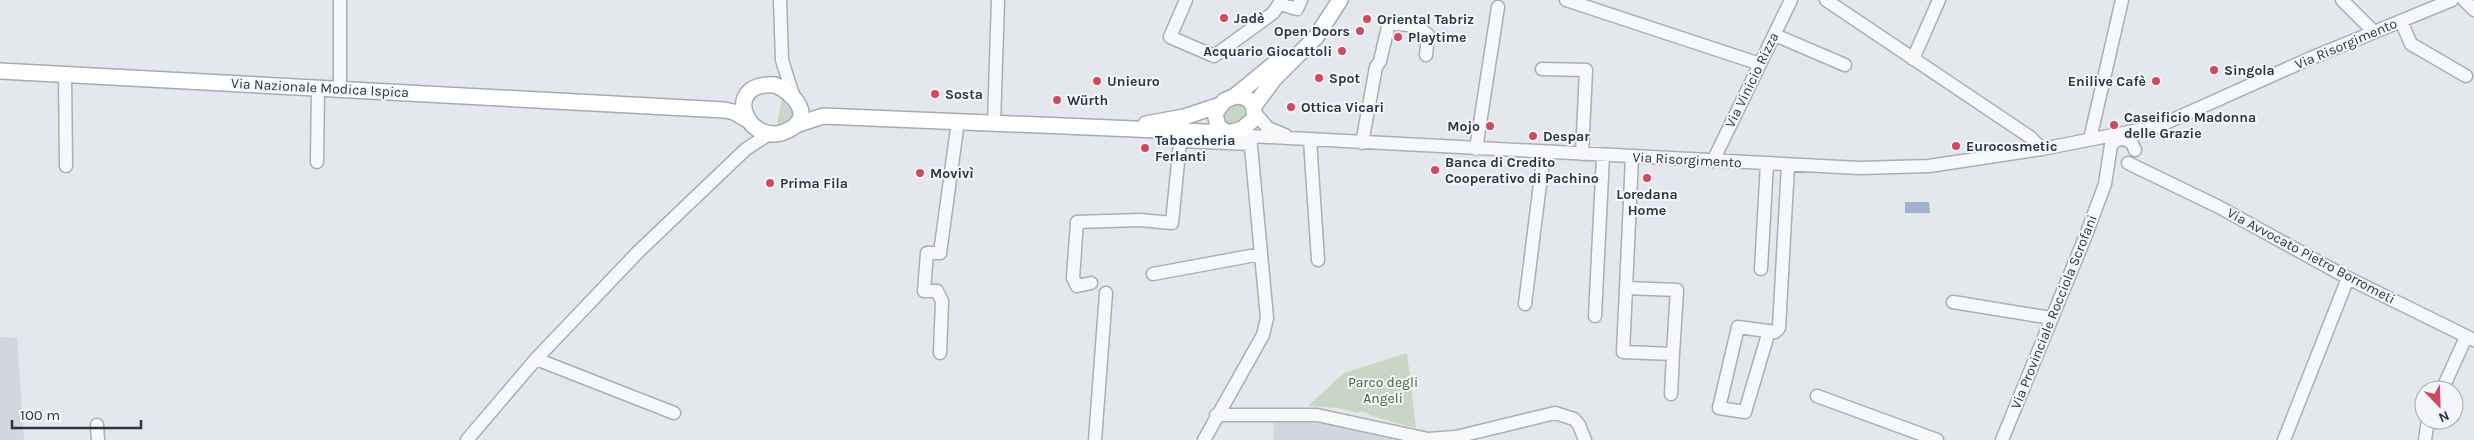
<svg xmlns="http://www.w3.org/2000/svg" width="2474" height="440" font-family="Karla,sans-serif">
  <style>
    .built { fill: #d2d6de }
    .green { fill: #c9d6c5 }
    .water { fill: #9fb4cc }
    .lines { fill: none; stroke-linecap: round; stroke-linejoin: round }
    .minor-casing { stroke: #a9aeb7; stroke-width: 15 }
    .major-casing { stroke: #a3abb8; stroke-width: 18 }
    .minor { stroke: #f7f8fa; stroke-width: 12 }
    .major { stroke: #fff; stroke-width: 15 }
    .poi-dot { fill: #d1495b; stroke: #f4f6f9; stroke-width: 2 }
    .labels { text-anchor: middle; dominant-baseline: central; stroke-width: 4; stroke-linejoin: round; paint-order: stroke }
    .poi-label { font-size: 14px; font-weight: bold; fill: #2b3445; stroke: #f4f6f9; text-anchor: start }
    .street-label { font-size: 14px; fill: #2b3445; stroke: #f4f6f9 }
    .park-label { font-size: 14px; fill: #3f6138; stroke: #f4f6f9 }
  </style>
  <rect width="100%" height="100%" fill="#e4e7ec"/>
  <path class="built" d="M0 337 17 338 24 440H0Z
    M1274 421 1328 424 1394 440H1273Z"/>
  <path class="green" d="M782 97 792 109V118L785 124 777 125Z
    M1237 103 1245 105 1247 115 1239 122 1231 125 1225 122 1224 114 1229 106Z
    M1407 353 1416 428 1374 417 1362 411 1358 413 1338 408 1308 406 1344 373Z"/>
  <path class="water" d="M1905 202H1929L1930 213H1905Z"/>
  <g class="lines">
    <g class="minor-casing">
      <path id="minor" d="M780 0 782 60 793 95
        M1186 0 1170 37 1214 56 1273 13 1282 0
        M1566 0 1760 64
        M1826 0 2030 137 2042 149
        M2342 0 2374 32
        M2464 0 2474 10
        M1280 4 1297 9 1301 0
        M2401 21 2411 44 2466 76
        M1775 35 1845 65
        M1913 59 1939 0
        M1542 69 1586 70 1582 154
        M65 74 66 166
        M340 89V0
        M1255 113 1268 128 1285 135
        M994 123 998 0
        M1235 133 1250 136 1860 168 1929 166 2042 149 2159 126 2311 58 2452 0
        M2090 139 2122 0
        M1310 140 1318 260
        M1180 141 1251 144
        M1362 143 1376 67 1380 61 1389 23 1417 26 1428 35 1426 55
        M1476 149 1498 7
        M1713 161 1791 0
        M317 162 318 88
        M2128 163 2219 207 2348 278 2474 340
        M1761 269 1767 164
        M1153 274 1261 254
        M1091 283 1077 286 1073 278 1077 222 1140 220 1172 223 1181 132
        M1626 288 1623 352 1673 354 1677 290 1626 288 1632 157
        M1953 302 2051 318
        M1525 304 1544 152
        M1595 316 1603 156
        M1769 331 1745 412 1719 408 1738 327 1775 332 1779 328 1788 165
        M940 353 942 301 937 291H924L927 253H940L958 121
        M536 359 674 413
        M2442 390 2466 337
        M1671 394 1673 354
        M1817 396 1937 440
        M1216 415H1317L1428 439 1456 437 1555 413 1574 419 1579 425 1585 440
        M97 425 98 440
        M467 440 536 359 638 252 746 149 771 133
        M1095 440 1106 293
        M1204 440 1263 335 1267 318 1250 136
        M2002 440 2086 235 2105 184 2111 145 2117 140 2124 139 2132 143 2135 150
        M2284 440 2348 278
        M2425 440 2428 420"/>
    </g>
    <g class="major-casing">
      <path id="major" d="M0 71 724 110 734 112 746 119
        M775 85C791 91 814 114 792 128 750 155 717 81 775 85Z
        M1235 96 1279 60
        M1235 96C1250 96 1256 104 1254 119L1242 129 1229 133 1218 127 1215 113 1224 101Z
        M1254 106 1274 79 1316 37 1340 0
        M1146 124 1184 117 1220 105
        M796 125 823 116 1229 133"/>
    </g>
    <use href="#minor" class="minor"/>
    <use href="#major" class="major"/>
  </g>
  <g class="poi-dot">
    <circle cx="1224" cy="18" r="5"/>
    <circle cx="1367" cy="19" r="5"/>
    <circle cx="1360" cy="31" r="5"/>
    <circle cx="1398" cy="37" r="5"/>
    <circle cx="1342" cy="51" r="5"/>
    <circle cx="2214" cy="70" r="5"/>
    <circle cx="1319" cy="78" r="5"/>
    <circle cx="1097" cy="81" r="5"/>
    <circle cx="2156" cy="81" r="5"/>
    <circle cx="935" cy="94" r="5"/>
    <circle cx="1057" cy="100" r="5"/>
    <circle cx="1291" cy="107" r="5"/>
    <circle cx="2114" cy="125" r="5"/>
    <circle cx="1490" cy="126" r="5"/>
    <circle cx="1533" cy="136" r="5"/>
    <circle cx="1956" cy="146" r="5"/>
    <circle cx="1145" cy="148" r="5"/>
    <circle cx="1435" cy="170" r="5"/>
    <circle cx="920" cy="173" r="5"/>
    <circle cx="1647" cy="178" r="5"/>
    <circle cx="770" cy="183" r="5"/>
  </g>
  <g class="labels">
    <g class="poi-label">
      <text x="1234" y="18">Jadè</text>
      <text x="1377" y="19">Oriental Tabriz</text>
      <text x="1350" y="31" text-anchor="end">Open Doors</text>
      <text x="1408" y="37">Playtime</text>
      <text x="1332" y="51" text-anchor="end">Acquario Giocattoli</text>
      <text x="2224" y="70">Singola</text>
      <text x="1329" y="78">Spot</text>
      <text x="1107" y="81">Unieuro</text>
      <text x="2146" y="81" text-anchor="end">Enilive Cafè</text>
      <text x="945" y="94">Sosta</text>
      <text x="1067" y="100">Würth</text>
      <text x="1301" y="107">Ottica Vicari</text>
      <text x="2124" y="117">Caseificio Madonna<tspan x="2124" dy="16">delle Grazie</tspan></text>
      <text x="1480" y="126" text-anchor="end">Mojo</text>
      <text x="1543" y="136">Despar</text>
      <text x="1155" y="140">Tabaccheria<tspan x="1155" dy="16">Ferlanti</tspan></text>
      <text x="1966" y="146">Eurocosmetic</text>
      <text x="1445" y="162">Banca di Credito<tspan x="1445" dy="16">Cooperativo di Pachino</tspan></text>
      <text x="930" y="173">Movivì</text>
      <text x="780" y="183">Prima Fila</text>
      <text x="1647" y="194" text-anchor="middle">Loredana<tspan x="1647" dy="16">Home</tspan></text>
    </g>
    <g class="street-label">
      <text transform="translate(2346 44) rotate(-23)">Via Risorgimento</text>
      <text transform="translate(1752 80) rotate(-64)">Via Vinicio Rizza</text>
      <text transform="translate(320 88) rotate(3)">Via Nazionale Modica Ispica</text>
      <text transform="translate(1687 160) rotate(3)">Via Risorgimento</text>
      <text transform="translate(2311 256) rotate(28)">Via Avvocato Pietro Borrometi</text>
      <text transform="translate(2054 312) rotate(-68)">Via Provinciale Rocciola Scrofani</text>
    </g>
    <g class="park-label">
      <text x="1383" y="382">Parco degli<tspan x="1383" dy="16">Angeli</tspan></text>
    </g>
  </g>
  <g transform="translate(2439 405) rotate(157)"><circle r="24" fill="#f4f6f9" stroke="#a4a8b1"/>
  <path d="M0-4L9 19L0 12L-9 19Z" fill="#d1495b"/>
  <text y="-8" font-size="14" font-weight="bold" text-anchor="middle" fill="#2b3445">N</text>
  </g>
  <path d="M12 420v8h129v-8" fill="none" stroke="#2b3445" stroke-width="2.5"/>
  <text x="20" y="420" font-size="15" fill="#2b3445" stroke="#f4f6f9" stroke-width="4" paint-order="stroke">100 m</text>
</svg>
